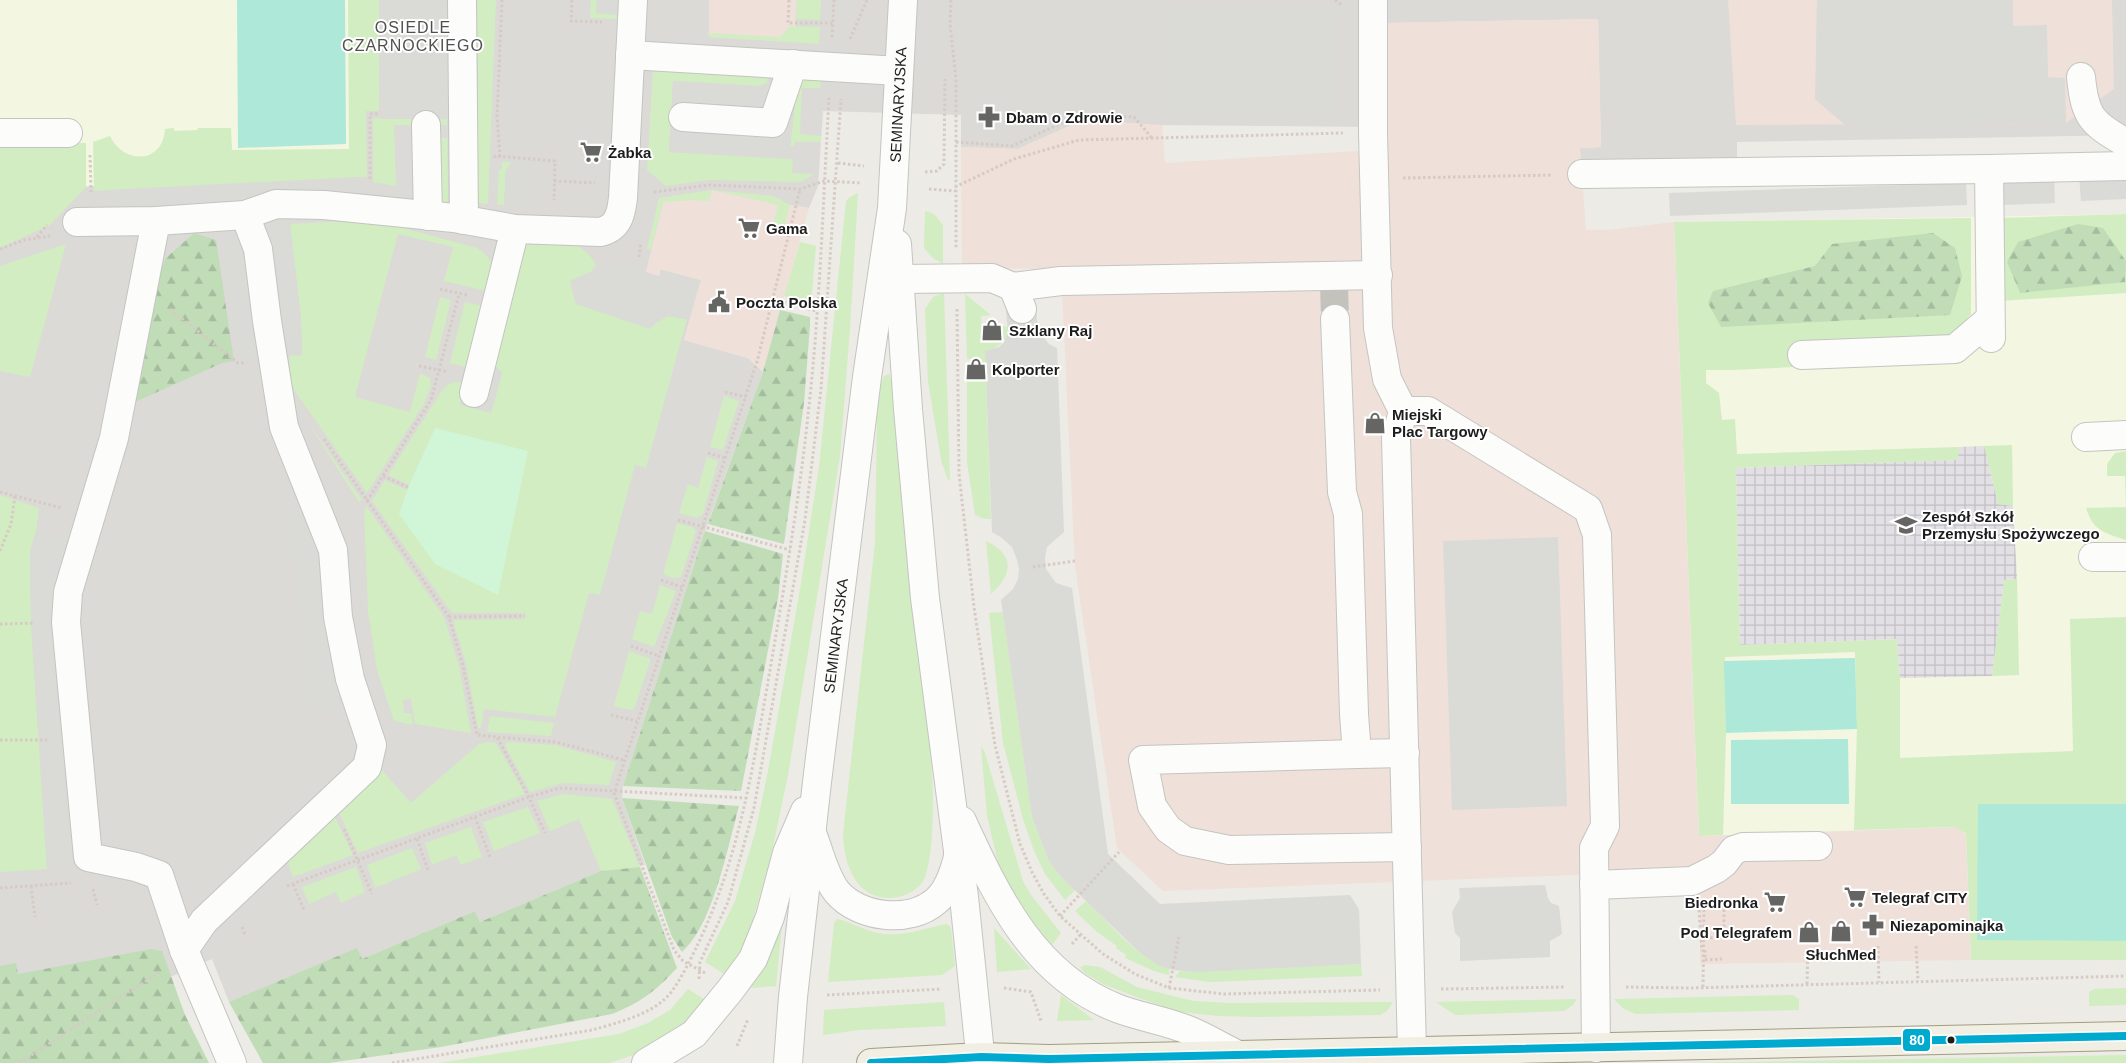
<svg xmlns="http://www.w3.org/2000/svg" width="2126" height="1063" font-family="Arial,sans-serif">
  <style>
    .residential { fill: #dbdad7 }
    .commercial { fill: #efe0d9 }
    .education { fill: #f3f6e0 }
    .grass { fill: #d2edc1 }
    .forest { fill: url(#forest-firs) }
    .park { fill: #d1f5d7 }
    .pitch { fill: #ade8d8 }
    .parking { fill: #dadad7 }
    .plaza { fill: url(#plaza-grid) }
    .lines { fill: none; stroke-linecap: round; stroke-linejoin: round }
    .minor-tunnel { stroke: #c3c2bd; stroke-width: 28; stroke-dasharray: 28 14; stroke-linecap: butt }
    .minor-casing { stroke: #c4c4c1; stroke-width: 30 }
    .major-casing { stroke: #a29d82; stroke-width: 30 }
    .path { stroke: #d7cac4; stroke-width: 3; stroke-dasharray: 2.5 2.5; stroke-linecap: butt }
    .minor { stroke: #fcfcfb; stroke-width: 28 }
    .major { stroke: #f1eee3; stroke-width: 28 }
    .bus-1-casing { stroke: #fff; stroke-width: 11 }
    .bus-1 { stroke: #00a9ce; stroke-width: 8 }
    .bus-dot { fill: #1d1d1d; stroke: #fff; stroke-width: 2 }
    .labels { text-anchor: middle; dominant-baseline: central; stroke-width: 4; stroke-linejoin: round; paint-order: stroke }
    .street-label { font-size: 15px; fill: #1d1d1d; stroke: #fff }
    .poi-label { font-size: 15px; font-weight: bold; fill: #1d1d1d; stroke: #fff; text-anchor: start }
    .neighbourhood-label { font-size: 16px; letter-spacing: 1px; fill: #505050; stroke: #fff }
    .line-badge { stroke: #fff; stroke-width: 2 }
    .badge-label { font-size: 14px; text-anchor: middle; font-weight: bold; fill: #fff }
  </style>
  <defs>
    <pattern id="forest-firs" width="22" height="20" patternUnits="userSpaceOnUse" patternTransform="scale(1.25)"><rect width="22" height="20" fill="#c0ddb8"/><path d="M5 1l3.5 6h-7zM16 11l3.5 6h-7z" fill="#a5bd9e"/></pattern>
    <pattern id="plaza-grid" width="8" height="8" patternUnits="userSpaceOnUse" patternTransform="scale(1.25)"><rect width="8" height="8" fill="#e2dfe5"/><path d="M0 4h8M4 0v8" fill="none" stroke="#c1bfc4"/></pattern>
  </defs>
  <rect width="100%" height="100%" fill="#ecebe5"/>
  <path class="residential" d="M0 0H2126V135L1737 142V162H1581L1580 148 1601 147 1598 19 1385 23 1381 127 1154 125 1083 120 1018 149 961 147V115L823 111 818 186 809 208 790 205H779L712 190 664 200 646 272 660 269 701 280 684 340 748 358 763 372 705 531 623 786 622 798 645 865 601 871 480 922 475 911 362 959 357 949 229 1002 212 959 163 980 0 1009Z"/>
  <path class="commercial" d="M709 0H797L794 42 709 37Z
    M1728 0H2112L2114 89 2066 123 1736 125Z
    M1598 19 1601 147 1580 148 1586 230H1608L1674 222 1699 835 1956 827 1966 834 1971 960 1700 964V870L1163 891 1117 848 1075 566 1061 269 962 268 961 147 1018 149 1082 120 1162 125 1165 163 1387 149 1385 23Z
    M712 190 779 205H790L809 208 763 372 748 358 684 340 701 280 661 269 659 276 646 272 664 200Z"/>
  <path class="education" d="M0 0H358L359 172 0 191Z
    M2126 214V960H1971L1966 835 1956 827 1699 836 1674 222Z"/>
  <path class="grass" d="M348 0H379V111H366L367 177 94 191 93 142 110 136C124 165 163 164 165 129L174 128V131L197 130 198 128H231L232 150 349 149Z
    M477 0H496L488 204 476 203V124L478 111Z
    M591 0H597L596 13 621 14 623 19 590 18Z
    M797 0H821L820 20 796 19Z
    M790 26 820 27 819 44 709 37 708 33 780 37Z
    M653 70 769 77 767 83 758 86 673 81 669 152 793 159 792 173 815 174 800 182 709 180 666 186 647 170Z
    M800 79 821 80 820 88H802L800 134 821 136V142H795L794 146H790L795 101 798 97Z
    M373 118H445L447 120 448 197 447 203 444 204 440 201 439 138H447V125H394L396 186 373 182Z
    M0 141 86 143V187L50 225 0 248Z
    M502 162H512L506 170 504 205H497L499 170 502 169Z
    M712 190 709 201 695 200 663 202 651 250 647 249 659 198 712 190 774 196 790 205 784 229 773 225 778 205Z
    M858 193 850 329 840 456 788 775 770 861 747 939 726 975 705 962 735 901 756 829 768 771 800 589 819 467 846 201 850 197Z
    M925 211 934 214 943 225V264L933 258 924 248Z
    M2126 214V293L1999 301 1998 218Z
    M1971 218V314L1950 339 1795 344V367L1733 370H1706V383L1719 393 1722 420 1735 419 1737 454 1959 447V460L1736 468 1740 645 1897 639 1900 678V758L2073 751 2070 619 2126 617V960H1971L1966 834 1954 827 1854 830 1857 729 1855 652 1725 657 1726 733 1723 835 1699 836 1674 222Z
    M351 221 396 226 477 248C497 261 493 271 490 292L444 281 453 247 398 234 355 397 410 412 420 373 430 378 431 386 424 404 367 493 294 390 291 382 289 356 302 355 301 318 290 224Z
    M565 240C579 246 590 252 596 266L591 272 570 281 576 304 654 324 668 316 687 319 646 468 635 465 600 595 589 593 555 717 484 709 481 728H478L466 664 453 620 524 619 525 613H452L372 501 385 480 407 490 399 514 435 428 409 485 388 475 441 392C460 366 478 397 491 413L502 373 490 361 525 244 527 241Z
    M800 242 816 246 811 304 784 296Z
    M66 244 30 377 0 371V266Z
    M944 293 950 479 948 480 943 466 942 465 928 382 925 309 933 297Z
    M965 294 991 315 981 316 983 343 1002 342V326L1008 327C1007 342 999 347 985 352L991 519H985L975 515 967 462V379L983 378 982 359H967Z
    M440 297 451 300 436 360 425 357Z
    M465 302 486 307 470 368 450 363Z
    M889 374 893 385C897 461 905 538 913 614 921 686 937 759 932 832 931 847 930 863 925 877 919 891 903 898 888 898 854 897 844 862 843 834L875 543 877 416 881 383 884 376Z
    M724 396 739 401 723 450 710 447Z
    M303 415 362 500 359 502Z
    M2012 445 2013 506 1998 504 1984 446Z
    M2126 451V540C2105 533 2093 531 2086 508L2126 507 2125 476H2107V464L2115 453Z
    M707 457 718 461 703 514 697 518 679 513 688 484 698 488Z
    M0 495 39 508 36 531 30 551 31 623 47 869 0 872Z
    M367 507 444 617 459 666 471 733 415 724 411 699 403 700 404 713H411L413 725 394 721 377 670 368 611 364 510Z
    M677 523 692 527 696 531 681 577 673 578 663 574Z
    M986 541C1016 555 1012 575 991 594Z
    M2017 579 2019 675 1992 676 2004 580Z
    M660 585 676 591 654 647 632 639 640 611 652 614Z
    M1003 612 1032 817 1049 861 1059 875 1075 890 1065 900 1045 874 1034 851 1023 819 1003 743 989 613Z
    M629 651 651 659 634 709 630 710 614 706Z
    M490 716 554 723 551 736 487 732Z
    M486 742 496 743 525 794 358 853 339 813 382 770 411 803 479 744Z
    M507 742 555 745 616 762 609 785 563 783 530 792 505 746Z
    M981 747 984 750 1023 881 1031 895 1061 933 1052 945 1014 899 999 867 987 816Z
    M564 794 612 799 640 867 601 871 579 819 550 831 537 801Z
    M528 807 540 833 494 851 483 822Z
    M335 817 353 855 293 877 287 861Z
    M471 827 482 857 461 865 456 855 432 865 425 843Z
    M412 848 421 869 375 888 367 865Z
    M356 867 365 892 341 903 336 892 309 904 302 887Z
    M1086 901C1111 924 1136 958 1169 968V975L1154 971 1125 958 1126 955 1116 948 1117 946 1097 932 1075 911Z
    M837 919C845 920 866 931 878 933 901 938 924 928 947 924L951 928 955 966 942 975 828 982 834 923Z
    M782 925 776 986 750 988Z
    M994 928 1031 969 997 972Z
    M1361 964 1362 976 1209 982 1175 977 1180 971Z
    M1085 965 1100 967 1137 987 1193 1001 1228 1003 1393 1002 1387 1011 1380 1015 1256 1017 1218 1016 1180 1012 1139 998 1103 984 1085 973 1080 967Z
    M2126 988V1005L2089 1006V992L2094 989Z
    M688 989 707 1001 689 1024 636 1054 610 1063H439L619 1034 648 1023 670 1010Z
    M1061 995 1094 1020 1057 1021Z
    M1793 995 1799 999V1010L1636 1014 1624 1009 1614 999Z
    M1577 999 1573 1005 1564 1011 1455 1015 1436 1002Z
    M944 1002 946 1026 859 1030 823 1035 824 1010Z
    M2126 1055V1063H1680Z"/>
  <path class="forest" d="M2078 224 2103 228 2126 261 2125 282 2020 293 2007 262 2018 242Z
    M194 233 216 240 234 361 222 363 133 403 157 278 166 258Z
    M1933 233 1955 248 1962 276 1950 315 1721 327 1708 303 1713 291 1815 266 1832 244Z
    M780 310 810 317V325L804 403 784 544 708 524 763 372Z
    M705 531 783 554 778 598 741 791 623 786Z
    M622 798 739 806C728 846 713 925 682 952L672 937Z
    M640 867 677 968C654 992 642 1002 612 1014L441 1047 329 1063H263L229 1002 357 948 362 959 475 911 480 922 601 871Z
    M151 949 162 951 185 1015 209 1063H0V966L16 963 18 974Z"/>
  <path class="park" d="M435 428 528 451 498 595 435 564 399 514 409 485Z"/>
  <path class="pitch" d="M237 0H345L346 144 238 148Z
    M1855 658 1857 729 1726 733 1724 661Z
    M1848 739 1849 804H1731V740Z
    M1978 804H2126V941L1977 940Z"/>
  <path class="parking" d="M379 0H477L478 119H380Z
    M597 0H618L617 15 596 13Z
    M1817 0H2013V26L2047 25 2048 77 2065 78 2066 123 1845 125 1815 99Z
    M1334 8V115L1166 112V11Z
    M769 77 800 79 798 97 795 102 789 159 669 152 673 81 758 86 767 83Z
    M512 162 530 163 528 207 504 205 506 170Z
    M2126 173V199L2081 201 2079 175Z
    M359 177 361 213 109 208 107 190Z
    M2054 177 2055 203 2004 205 2003 179Z
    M1966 183 1967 205 1670 216 1669 193Z
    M290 224 301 318 302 355 240 359 222 233Z
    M632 265V269L695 286 687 319 668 316 660 319 650 329 576 304 570 281 591 272 596 266Z
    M1036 308 1038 330 1049 344 1057 348 1064 532 1047 547 1045 558 1046 569 1056 583 1072 588 1108 854 1160 904 1350 895 1359 909 1361 964 1198 972 1173 970 1158 965 1139 952 1059 875 1049 861 1032 817 1001 600 1013 589 1018 579 1019 570 1017 560 1012 547 1002 538 992 532 985 351 999 347 1004 342 1008 332 1006 310Z
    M473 355 490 361 502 373 491 413 460 405Z
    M309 506 325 550 350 703 309 716 292 541 285 508Z
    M36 531 71 538 79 862 47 869 31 623 30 551Z
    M1558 537 1567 806 1452 810 1443 541Z
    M1545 885 1548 898 1551 903 1559 906 1562 934 1550 941V957L1460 961V938L1455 933 1452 912 1460 898 1459 888Z"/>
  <path class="plaza" d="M1984 446 1998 504 2013 506 2017 579 2004 580 1992 676 1900 678 1897 639 1740 645 1736 468 1958 460 1959 447Z"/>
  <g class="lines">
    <path class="minor-tunnel" d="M1334 283 1335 319"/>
    <g class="minor-casing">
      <g id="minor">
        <path d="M462 0 464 220"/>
        <path d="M1373 0V133L1378 328 1387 379 1403 411H1428L1588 509 1597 535 1605 826 1594 848 1596 1048"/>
        <path d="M630 55 899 71"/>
        <path d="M2081 77C2085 118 2092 123 2126 143"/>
        <path d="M683 117 773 123 793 64"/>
        <path d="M426 125 428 216"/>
        <path d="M0 133H68"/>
        <path d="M1989 169 1991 338"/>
        <path d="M1582 174 1989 169 2126 166"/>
        <path d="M156 221 114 438 68 592 66 622 88 857 136 867 159 875 184 950 204 921 367 767 372 745 350 679 338 617 333 550 284 427 267 321 258 249 245 215"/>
        <path d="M77 222 156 221 245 215 276 204 324 205 454 218 515 229 600 232C618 228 621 215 623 198L633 0"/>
        <path d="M897 244 908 409 925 598 964 897 981 1063"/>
        <path d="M901 279 992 278 1013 287 1022 309"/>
        <path d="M1013 287 1061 281 1378 275"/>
        <path d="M1335 319 1342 492 1348 514 1354 714 1357 754 1405 753"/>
        <path d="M1802 355 1955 349 1990 319"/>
        <path d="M474 393 515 229"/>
        <path d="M1403 411 1396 438 1412 1050"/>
        <path d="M2086 437 2126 435"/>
        <path d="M2093 557H2126"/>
        <path d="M1357 754 1143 760 1152 806 1168 829 1185 841 1229 850 1407 847"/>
        <path d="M962 821C997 897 1034 977 1119 1009 1141 1017 1166 1021 1188 1030 1205 1037 1220 1046 1236 1054"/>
        <path d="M813 836C820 854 825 877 837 892 859 918 910 924 936 901 948 891 954 873 958 857"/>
        <path d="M1594 885 1692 881 1716 869 1724 863 1734 850 1743 847 1818 846"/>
        <path d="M184 950 232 1063"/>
        <path d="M646 1063 694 1034 731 989 753 959 770 917 787 853 805 811"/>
        <path id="s1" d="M788 1063 793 997 817 782 867 377 892 208 903 0"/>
      </g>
    </g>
    <g class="major-casing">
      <path id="major" d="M871 1063 981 1057 1049 1059 2126 1036"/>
    </g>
    <path class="path" d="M572 0 571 21 602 22
      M789 0 788 23H833
      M951 0 950 23 956 80V249
      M1335 0 1343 6
      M832 37 834 0
      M850 39 867 0
      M956 142 1012 146 1081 114 1134 117 1152 138
      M90 155 91 192
      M500 157 497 117 502 0
      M495 158V156L555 161 554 200
      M838 163 864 166
      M925 172 937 171 944 164 945 79
      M1403 178 1552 175
      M370 179V114H379
      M554 181 595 183
      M955 187 1014 159 1079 140 1343 133
      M929 189 955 191
      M654 192 710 185 800 189 824 181 862 183
      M37 237 47 225
      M0 249 24 240 50 236
      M639 257 641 242
      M440 289 467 295
      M774 300 816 311
      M170 309 238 363H245
      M957 309 959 474 974 607 985 681 995 745 1020 844 1032 872 1044 894 1060 916 1103 954 1135 974 1169 988 1224 994 1380 990
      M419 366 448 372
      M725 392 746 397
      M324 439 449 617 463 666 477 735 497 737 529 797 545 833
      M708 453 725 458
      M383 476 408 487
      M0 492 62 508
      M367 501 431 400 459 294
      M678 520 790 550
      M0 551 11 524 15 496
      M1033 567 1075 561
      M661 580 682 587
      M449 617 525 616
      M0 624 35 623
      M631 646 659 656
      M611 715 637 721
      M498 737 556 742 624 760
      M0 740H47
      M475 817 490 857
      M344 829 372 894
      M417 839 428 870
      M293 884 304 910
      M31 886 35 917
      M287 886 529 797 559 788 746 798
      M0 888 71 883
      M93 889 97 905
      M1699 910 1702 951
      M1060 916 1119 852
      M242 927 245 935
      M1724 937V900
      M1705 938 1752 936
      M1072 944 1080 935
      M1878 946 1879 982
      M1916 946 1918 981
      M1705 950V960L1722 959
      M705 973 683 961 674 950 614 793 757 362 800 189
      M699 979 700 962 728 902 754 808 805 520 821 389 841 99
      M1807 984 1808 948
      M1626 987 1691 988 2126 976
      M1703 987 1704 908
      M1004 988 1031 992 1041 1021
      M1169 988 1179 937
      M1441 989 1565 987
      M827 995 942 989
      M737 1046 748 1019
      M19 1063 160 972
      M392 1063 592 1030C616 1023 647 1016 666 998 678 986 689 962 697 946 735 867 750 785 765 699 781 605 798 510 808 415 820 310 823 203 829 98"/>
    <use href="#minor" class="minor"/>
    <use href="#major" class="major"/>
    <g class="bus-1-casing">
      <path id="bus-1" d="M871 1063 981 1057 1049 1059 2126 1036"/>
    </g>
    <use href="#bus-1" class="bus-1"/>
  </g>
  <defs>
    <g id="pharmacy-bare" transform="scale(1.725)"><path d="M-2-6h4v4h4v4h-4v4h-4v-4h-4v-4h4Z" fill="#656563" stroke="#fff" stroke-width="2.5" paint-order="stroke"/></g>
    <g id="supermarket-bare" transform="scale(1.725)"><path d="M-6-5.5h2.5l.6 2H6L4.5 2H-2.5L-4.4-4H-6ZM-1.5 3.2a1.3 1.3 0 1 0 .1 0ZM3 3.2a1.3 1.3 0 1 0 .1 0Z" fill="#656563" stroke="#fff" stroke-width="2.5" paint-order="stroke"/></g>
    <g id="civic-bare" transform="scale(1.725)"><path d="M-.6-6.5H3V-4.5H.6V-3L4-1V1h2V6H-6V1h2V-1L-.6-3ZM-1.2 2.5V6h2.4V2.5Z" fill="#656563" stroke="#fff" stroke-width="2.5" paint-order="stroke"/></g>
    <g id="shop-bare" transform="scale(1.725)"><path d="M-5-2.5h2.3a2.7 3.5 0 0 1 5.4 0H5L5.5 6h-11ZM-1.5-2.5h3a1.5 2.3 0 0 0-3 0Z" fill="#656563" stroke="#fff" stroke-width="2.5" paint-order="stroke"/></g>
    <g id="school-bare" transform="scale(1.725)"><path d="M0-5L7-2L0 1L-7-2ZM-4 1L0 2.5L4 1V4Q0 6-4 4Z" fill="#656563" stroke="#fff" stroke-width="2.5" paint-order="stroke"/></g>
  </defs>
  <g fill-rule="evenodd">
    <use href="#pharmacy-bare" x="989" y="117"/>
    <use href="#supermarket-bare" x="591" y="152"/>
    <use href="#supermarket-bare" x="749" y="228"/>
    <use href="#civic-bare" x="719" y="302"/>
    <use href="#shop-bare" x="992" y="330"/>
    <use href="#shop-bare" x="976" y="369"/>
    <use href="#shop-bare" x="1375" y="423"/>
    <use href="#school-bare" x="1906" y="525"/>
    <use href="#supermarket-bare" x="1855" y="897"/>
    <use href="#supermarket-bare" x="1775" y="902"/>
    <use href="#pharmacy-bare" x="1873" y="925"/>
    <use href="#shop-bare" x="1841" y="931"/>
    <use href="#shop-bare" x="1809" y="932"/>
  </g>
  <circle class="bus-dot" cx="1951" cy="1040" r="4.5"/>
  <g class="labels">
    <g class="street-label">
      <text stroke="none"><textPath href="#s1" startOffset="965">SEMINARYJSKA</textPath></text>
      <text stroke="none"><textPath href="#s1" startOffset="430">SEMINARYJSKA</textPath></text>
    </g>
    <g class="poi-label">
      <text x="1006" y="117">Dbam o Zdrowie</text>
      <text x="608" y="152">Żabka</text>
      <text x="766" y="228">Gama</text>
      <text x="736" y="302">Poczta Polska</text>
      <text x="1009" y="330">Szklany Raj</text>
      <text x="992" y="369">Kolporter</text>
      <text x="1392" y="414">Miejski<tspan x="1392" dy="17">Plac Targowy</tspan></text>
      <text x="1922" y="516">Zespół Szkół<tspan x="1922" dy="17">Przemysłu Spożywczego</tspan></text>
      <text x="1872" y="897">Telegraf CITY</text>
      <text x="1758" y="902" text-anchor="end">Biedronka</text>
      <text x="1890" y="925">Niezapominajka</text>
      <text x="1792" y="932" text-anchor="end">Pod Telegrafem</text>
      <text x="1841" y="954" text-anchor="middle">SłuchMed</text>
    </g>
    <g class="neighbourhood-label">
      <text x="413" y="27">OSIEDLE<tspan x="413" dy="18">CZARNOCKIEGO</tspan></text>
    </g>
  </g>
  <rect class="line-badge" x="1902" y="1028" width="29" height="24" rx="5" fill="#00a9ce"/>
  <g class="badge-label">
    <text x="1917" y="1045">80</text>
  </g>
</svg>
